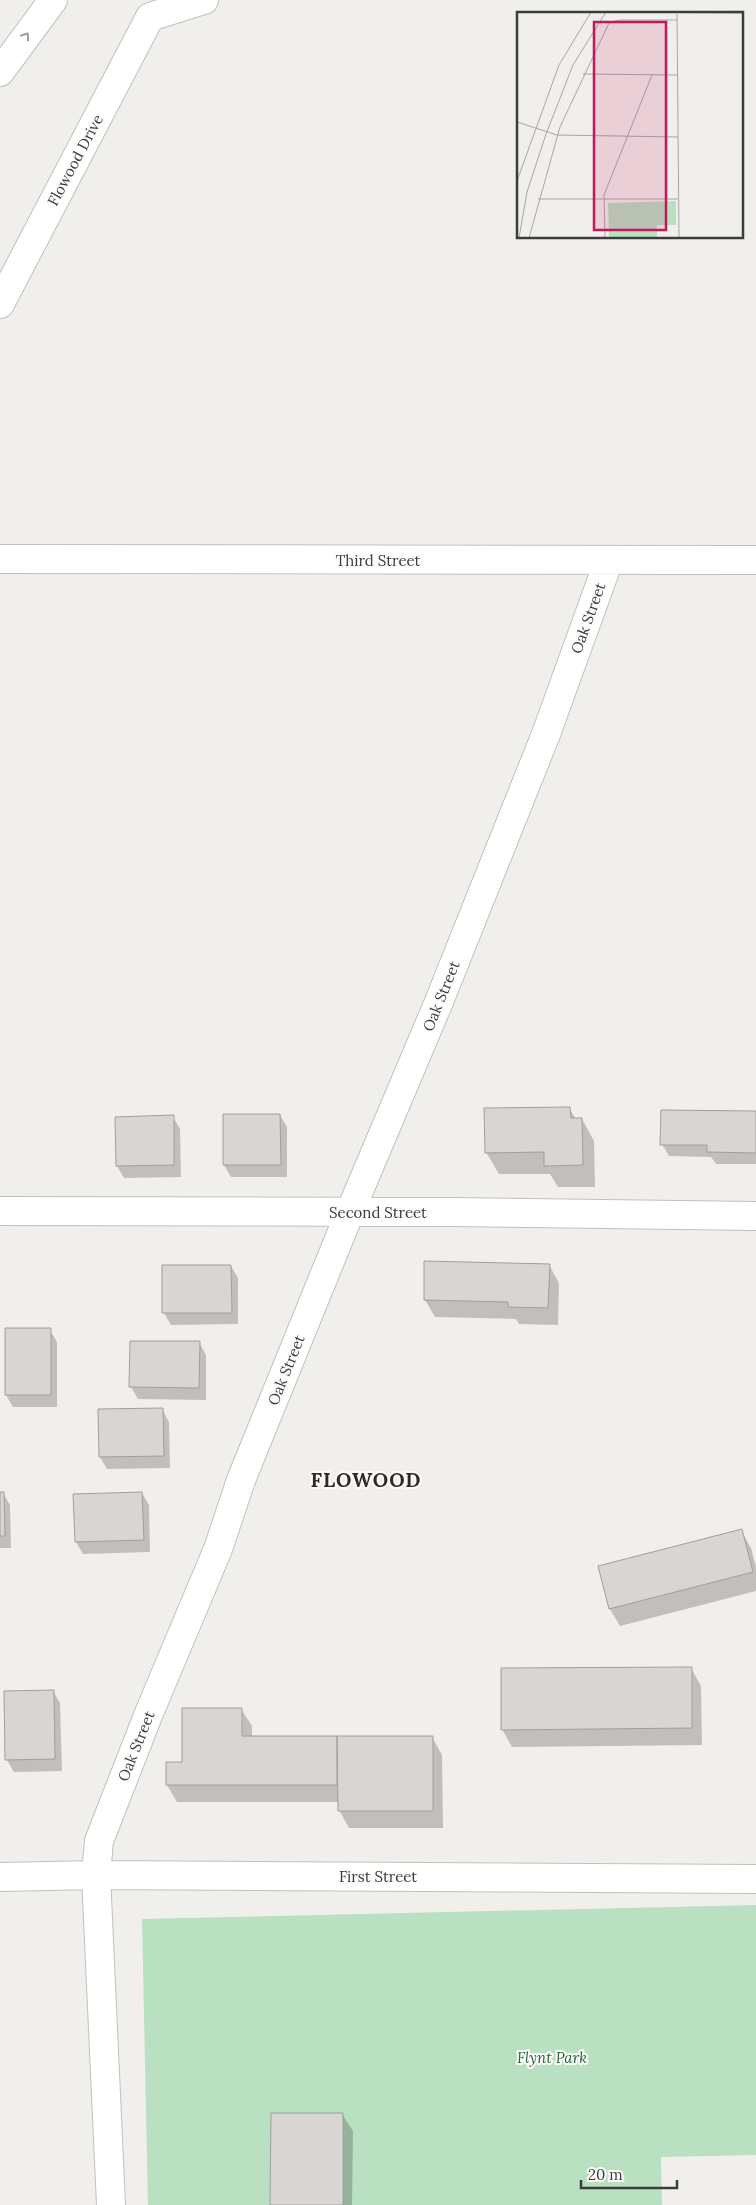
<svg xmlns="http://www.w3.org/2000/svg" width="756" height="2205" font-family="Lora,serif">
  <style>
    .green { fill: #b8e0c1 }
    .shadow { fill: #0003 }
    .building { fill: #d9d5d4; stroke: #a19e9d }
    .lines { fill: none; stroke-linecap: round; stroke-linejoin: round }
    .street-casing { stroke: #c2c0bd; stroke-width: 30 }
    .secondary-casing { stroke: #c2c0bd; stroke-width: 30 }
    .street { stroke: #fff; stroke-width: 28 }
    .secondary { stroke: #fff; stroke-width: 28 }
    .oneway { stroke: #9e9e9e }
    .labels { text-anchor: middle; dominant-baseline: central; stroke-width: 4; stroke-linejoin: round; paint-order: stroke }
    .street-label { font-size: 15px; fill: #3d3c3c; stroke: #fefcfa }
    .park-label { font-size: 15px; font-style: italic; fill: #23663a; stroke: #fefcfa }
    .district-label { font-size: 20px; font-weight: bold; letter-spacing: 1px; fill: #2e2c2a; stroke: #fefcfa }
    .inset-road { fill: none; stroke: #a9a7a6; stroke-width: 1 }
    .view { fill: #c2185b; fill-opacity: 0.15; stroke: #c2185b; stroke-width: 2.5 }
    .inset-edge { fill: none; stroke: #3d3c3c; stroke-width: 2.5 }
  </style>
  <rect width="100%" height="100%" fill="#f1efec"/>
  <path class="green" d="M756 1905V2155L661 2157 662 2205H148L142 1919Z"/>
  <path class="shadow" d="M569 1108 576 1119H582L594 1141 595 1187H558L550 1174H499L486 1152Z
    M756 1112V1164H716L711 1157 669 1156 662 1144Z
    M280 1115 287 1127V1177H231L224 1165V1116Z
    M173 1117 180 1129 181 1177 124 1178 117 1166V1118Z
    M549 1265 559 1283 558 1325 519 1324 516 1319 435 1317 425 1300Z
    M231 1266 238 1278V1324L171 1325 164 1313Z
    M50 1330 57 1342V1407H13L6 1395Z
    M131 1342H199L206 1355V1400L138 1399 131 1387Z
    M162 1409 169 1422 170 1468 107 1469 100 1457Z
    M0 1493H3L10 1505 11 1548H0Z
    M142 1493 149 1505 150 1552 83 1554 76 1542Z
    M741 1530 751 1548 756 1567V1591L620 1626 610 1609 599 1567Z
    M691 1668 701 1686 702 1745 512 1747 502 1729Z
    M53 1691 60 1703 62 1771 14 1772 7 1760 5 1693Z
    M241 1709 252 1726V1738L432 1737 442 1755 443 1828H349L339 1810V1802H177L167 1785 183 1764Z
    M342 2114 353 2131 352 2205H272Z"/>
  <path class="building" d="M570 1107 571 1118H582L583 1165 544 1166V1152L485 1153 484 1108Z
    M661 1110 756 1111V1153L707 1152V1145H660Z
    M223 1114H280L281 1165H223Z
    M174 1115V1165L116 1166 115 1117Z
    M424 1261 550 1264 548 1308 508 1307V1302L424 1300Z
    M162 1265H231L232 1313H162Z
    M5 1328H51V1395H5Z
    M130 1341H200L199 1388 129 1387Z
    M163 1408 164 1456 99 1457 98 1409Z
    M0 1492H4L5 1536H0Z
    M142 1492 144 1540 75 1542 73 1494Z
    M742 1529 753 1572 609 1609 598 1566Z
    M692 1667V1728L501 1730V1668Z
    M54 1690 55 1759 5 1760 4 1691Z
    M182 1708H242V1736H337V1785H166V1762H182Z
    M337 1736H433V1811H338Z
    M271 2113H343V2205H270Z"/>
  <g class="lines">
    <g class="street-casing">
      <path id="street" d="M0 304 150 17 204 0
        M0 559 756 560
        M0 1211 452 1212 756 1216
        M0 1877 96 1875 756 1879
        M111 2205 96 1875 99 1841 149 1713 218 1549 241 1480 350 1212 438 1004 546 734 609 560"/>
    </g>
    <g class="secondary-casing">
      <path id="secondary" d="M0 72 53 0"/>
    </g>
    <use href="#street" class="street"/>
    <use href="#secondary" class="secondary"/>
  </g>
  <defs><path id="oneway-chevron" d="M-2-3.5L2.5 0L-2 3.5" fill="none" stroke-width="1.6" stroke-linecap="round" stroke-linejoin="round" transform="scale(1.25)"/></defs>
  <use class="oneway" href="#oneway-chevron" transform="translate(26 36) rotate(-54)"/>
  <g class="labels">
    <g class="street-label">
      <text transform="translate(75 160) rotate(-62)">Flowood Drive</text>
      <text x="378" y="560">Third Street</text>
      <text transform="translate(588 618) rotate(-70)">Oak Street</text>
      <text transform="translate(441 996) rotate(-68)">Oak Street</text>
      <text x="378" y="1212">Second Street</text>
      <text transform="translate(286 1370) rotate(-68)">Oak Street</text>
      <text transform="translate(136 1746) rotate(-68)">Oak Street</text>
      <text x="378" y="1876">First Street</text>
    </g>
    <g class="park-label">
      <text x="552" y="2057">Flynt Park</text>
    </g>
    <g class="district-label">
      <text x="366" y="1479">FLOWOOD</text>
    </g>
  </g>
  <g transform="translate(517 12)">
    <rect width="226" height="226" fill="#f1efec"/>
    <path d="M159 189V213H140V226H92L91 191Z" fill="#b8e0c1"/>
    <path class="inset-road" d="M103 0 227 1M160 2 162 226M66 62 160 63M0 110 40 123 161 125M0 169 42 53 74 0M21 187H161M2 226 10 180 29 122 56 53 89 0M12 226 43 115 92 11 102 8H160M88 226 87 183 135 63"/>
    <path class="view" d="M77 10H149V218H77Z"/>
    <rect width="226" height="226" class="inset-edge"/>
  </g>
  <path d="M581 2180v8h96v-8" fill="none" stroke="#3d3c3c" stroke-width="2.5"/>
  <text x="588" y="2180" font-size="15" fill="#3d3c3c" stroke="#fefcfa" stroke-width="4" paint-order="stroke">20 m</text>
</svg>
